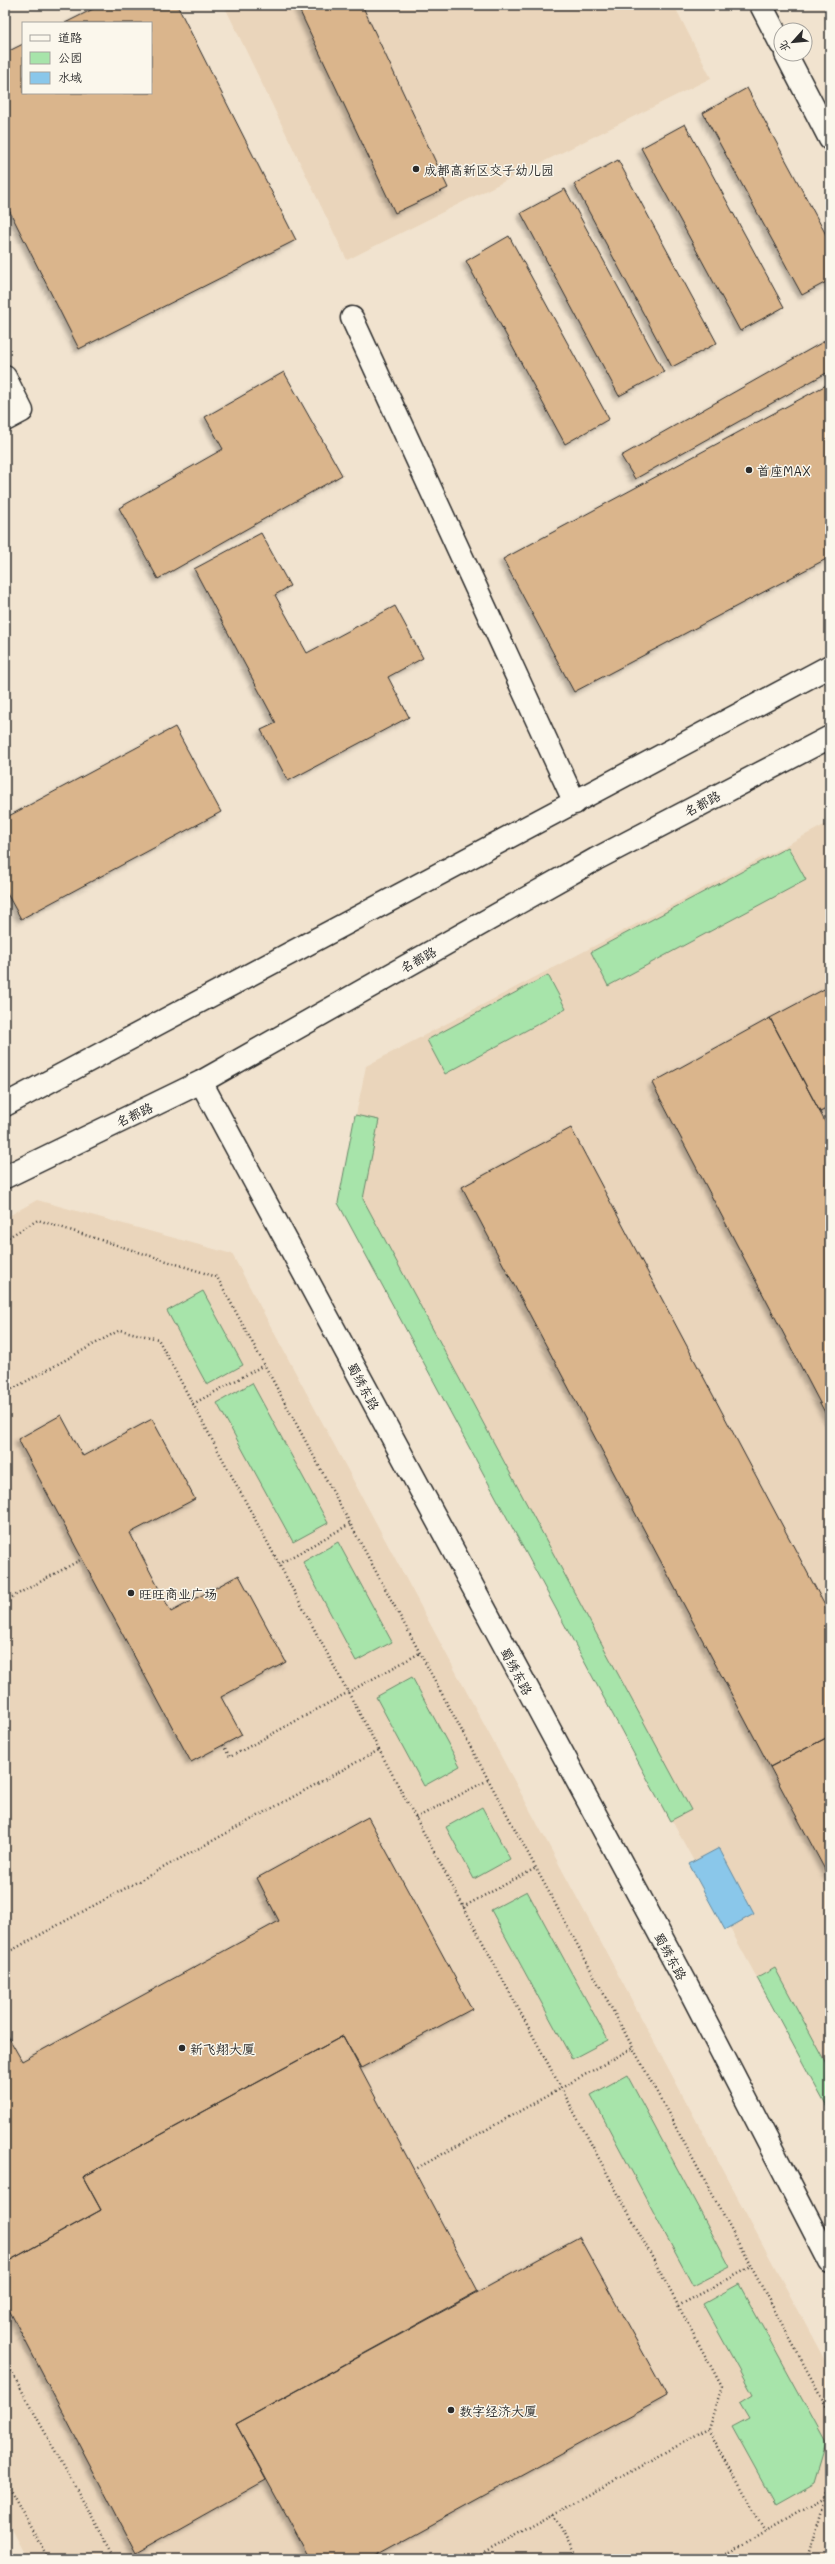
<svg xmlns="http://www.w3.org/2000/svg" width="835" height="2564" font-family="Mali,'LXGW WenKai TC',sans-serif">
  <style>
    .built { fill: #ead5bb }
    .green { fill: #a7e4aa; stroke: #69886a }
    .water { fill: #8ac7ea; stroke: #64899e }
    .building { fill: #dab58c; stroke: #2b2b2b; filter: url(#shadow) }
    .lines { fill: none; stroke-linecap: round; stroke-linejoin: round }
    .minor-casing { stroke: #2b2b2b; stroke-width: 25 }
    .path { stroke: #2b2b2b; stroke-width: 2.5; stroke-dasharray: 1 3; stroke-linecap: butt }
    .minor { stroke: #fbf7ec; stroke-width: 22 }
    .poi-dot { fill: #2b2b2b; stroke: #fbf7ec; stroke-width: 1.5 }
    .labels { text-anchor: middle; dominant-baseline: central; stroke-width: 3; stroke-linejoin: round; paint-order: stroke }
    .poi-label { font-size: 13px; fill: #2b2b2b; stroke: #fbf7ec; text-anchor: start }
    .street-label { font-size: 13px; fill: #2b2b2b; stroke: #fbf7ec }
  </style>
  <defs>
    <filter id="shadow"><feDropShadow dx="-3.5" dy="3.5" stdDeviation="2" flood-color="#0004"/></filter>
  </defs>
  <rect width="100%" height="100%" fill="#f1e3cf"/>
  <filter id="ink" filterUnits="userSpaceOnUse"><feTurbulence type="fractalNoise" baseFrequency=".025" numOctaves="2"/><feDisplacementMap in="SourceGraphic" scale="8" xChannelSelector="R" yChannelSelector="G"/><feConvolveMatrix kernelMatrix="1 2 1 2 8 2 1 2 1" color-interpolation-filters="sRGB"/></filter>
  <g filter="url(#ink)">
    <path class="built" d="M224 5H674L711 78 347 260Z
      M830 822V2113L338 1203 366 1066Z
      M37 1200 232 1254 830 2370V2532L823 2559H27L5 2518V1218Z"/>
    <path class="green" d="M788 847 806 880 608 986 591 952Z
      M548 975 566 1009 445 1074 427 1040Z
      M355 1115 379 1120 363 1199 691 1810 670 1821 338 1203Z
      M203 1291 243 1365 207 1385 167 1311Z
      M252 1383 328 1523 293 1542 217 1403Z
      M338 1542 392 1642 356 1661 303 1562Z
      M412 1677 460 1766 424 1786 376 1697Z
      M482 1807 510 1859 474 1879 446 1827Z
      M527 1891 608 2040 572 2059 491 1910Z
      M775 1968 830 2070V2113L757 1978Z
      M627 2075 730 2267 693 2286 591 2095Z
      M739 2284 826 2443 814 2483 775 2505 732 2427 749 2418 740 2403 753 2395 703 2304Z"/>
    <path class="water" d="M719 1848 754 1914 725 1930 689 1864Z"/>
    <path class="building" d="M101 5H177L296 240 79 349 5 202V53L23 44V93H151V23H65Z
      M297 5H362L448 188 395 213Z
      M747 88 830 242V280L802 295 703 113Z
      M685 124 784 307 740 331 641 148Z
      M618 160 717 343 672 367 574 184Z
      M565 189 664 372 619 396 521 213Z
      M509 236 609 419 565 444 466 261Z
      M830 338V371L635 479 621 456Z
      M284 372 342 475 158 579 119 508 223 449 205 417Z
      M830 383V557L574 692 503 559Z
      M261 533 290 586 275 595 307 653 395 606 423 658 388 677 409 717 288 781 261 730 276 723 194 569Z
      M175 727 221 812 21 919 5 890V818Z
      M830 986V1107L820 1112 770 1018Z
      M770 1018 830 1131V1422L652 1083Z
      M571 1128 830 1615V1736L770 1767 462 1187Z
      M61 1415 83 1456 152 1419 195 1499 130 1533 171 1612 239 1575 286 1662 221 1697 242 1735 191 1762 18 1439Z
      M830 1736V1879L770 1767Z
      M368 1817 472 2009 361 2068 343 2036 83 2177 101 2210 5 2263V2031L22 2061 279 1921 257 1878Z
      M343 2036 478 2291 236 2424 266 2480 136 2553 5 2302V2263L101 2210 83 2177Z
      M579 2237 667 2396 369 2559H310L236 2424Z"/>
    <g class="lines">
      <g class="minor-casing">
        <path id="minor" d="M761 5 781 44
          M786 54 830 139
          M352 318 575 803
          M5 377 22 411 5 420
          M201 1082 685 1981 830 2262
          M5 1105 830 666
          M5 1177 201 1082 596 859 830 737"/>
      </g>
      <path class="path" d="M5 1239 38 1220 217 1277 830 2413
        M5 1393 120 1330 158 1339 722 2387 708 2429 472 2559
        M193 1404 264 1365
        M279 1564 350 1524
        M5 1601 82 1559
        M223 1745 230 1757 420 1653
        M416 1818 488 1780
        M463 1907 536 1868
        M5 1954 379 1750
        M414 2170 633 2048
        M678 2306 751 2267
        M5 2360 115 2559
        M708 2429 765 2531
        M5 2481 48 2559
        M553 2514 577 2559
        M715 2559 824 2498
        M807 2559 830 2477"/>
      <use href="#minor" class="minor"/>
    </g>
  </g>
  <g class="poi-dot">
    <circle cx="416" cy="169" r="4"/>
    <circle cx="749" cy="470" r="4"/>
    <circle cx="131" cy="1593" r="4"/>
    <circle cx="182" cy="2048" r="4"/>
    <circle cx="451" cy="2410" r="4"/>
  </g>
  <g class="labels">
    <g class="poi-label">
      <text x="424" y="169">成都高新区交子幼儿园</text>
      <text x="757" y="470">首座MAX</text>
      <text x="139" y="1593">旺旺商业广场</text>
      <text x="190" y="2048">新飞翔大厦</text>
      <text x="459" y="2410">数字经济大厦</text>
    </g>
    <g class="street-label">
      <text transform="translate(702 803) rotate(-28)">名都路</text>
      <text transform="translate(418 959) rotate(-29)">名都路</text>
      <text transform="translate(134 1114) rotate(-25)">名都路</text>
      <text transform="translate(364 1386) rotate(62)">蜀绣东路</text>
      <text transform="translate(517 1671) rotate(62)">蜀绣东路</text>
      <text transform="translate(671 1956) rotate(61)">蜀绣东路</text>
    </g>
  </g>
  <rect width="835" height="2564" fill="none" stroke="#fbf7ec" stroke-width="20"/>
  <rect x="10" y="10" width="815" height="2544" fill="none" stroke="#2b2b2b" stroke-width="1.5" filter="url(#ink)"/>
  <rect x="22" y="22" width="130" height="72" fill="#fbf7ec" stroke="#a8a59f"/>
  <rect x="30" y="35" width="20" height="6" fill="#fbf7ec" stroke="#a8a59f"/>
  <text x="58" y="42" font-size="12" fill="#2b2b2b">道路</text>
  <rect x="30" y="52" width="20" height="12" fill="#a7e4aa" stroke="#a8a59f"/>
  <text x="58" y="62" font-size="12" fill="#2b2b2b">公园</text>
  <rect x="30" y="72" width="20" height="12" fill="#8ac7ea" stroke="#a8a59f"/>
  <text x="58" y="82" font-size="12" fill="#2b2b2b">水域</text>
  <g transform="translate(793 42) rotate(243)"><circle r="19" fill="#fbf7ec" stroke="#a8a59f"/>
  <path d="M0-3L7 15L0 10L-7 15Z" fill="#2b2b2b"/>
  <text y="-6" font-size="11" font-weight="bold" text-anchor="middle" fill="#2b2b2b">北</text>
  </g>
</svg>
